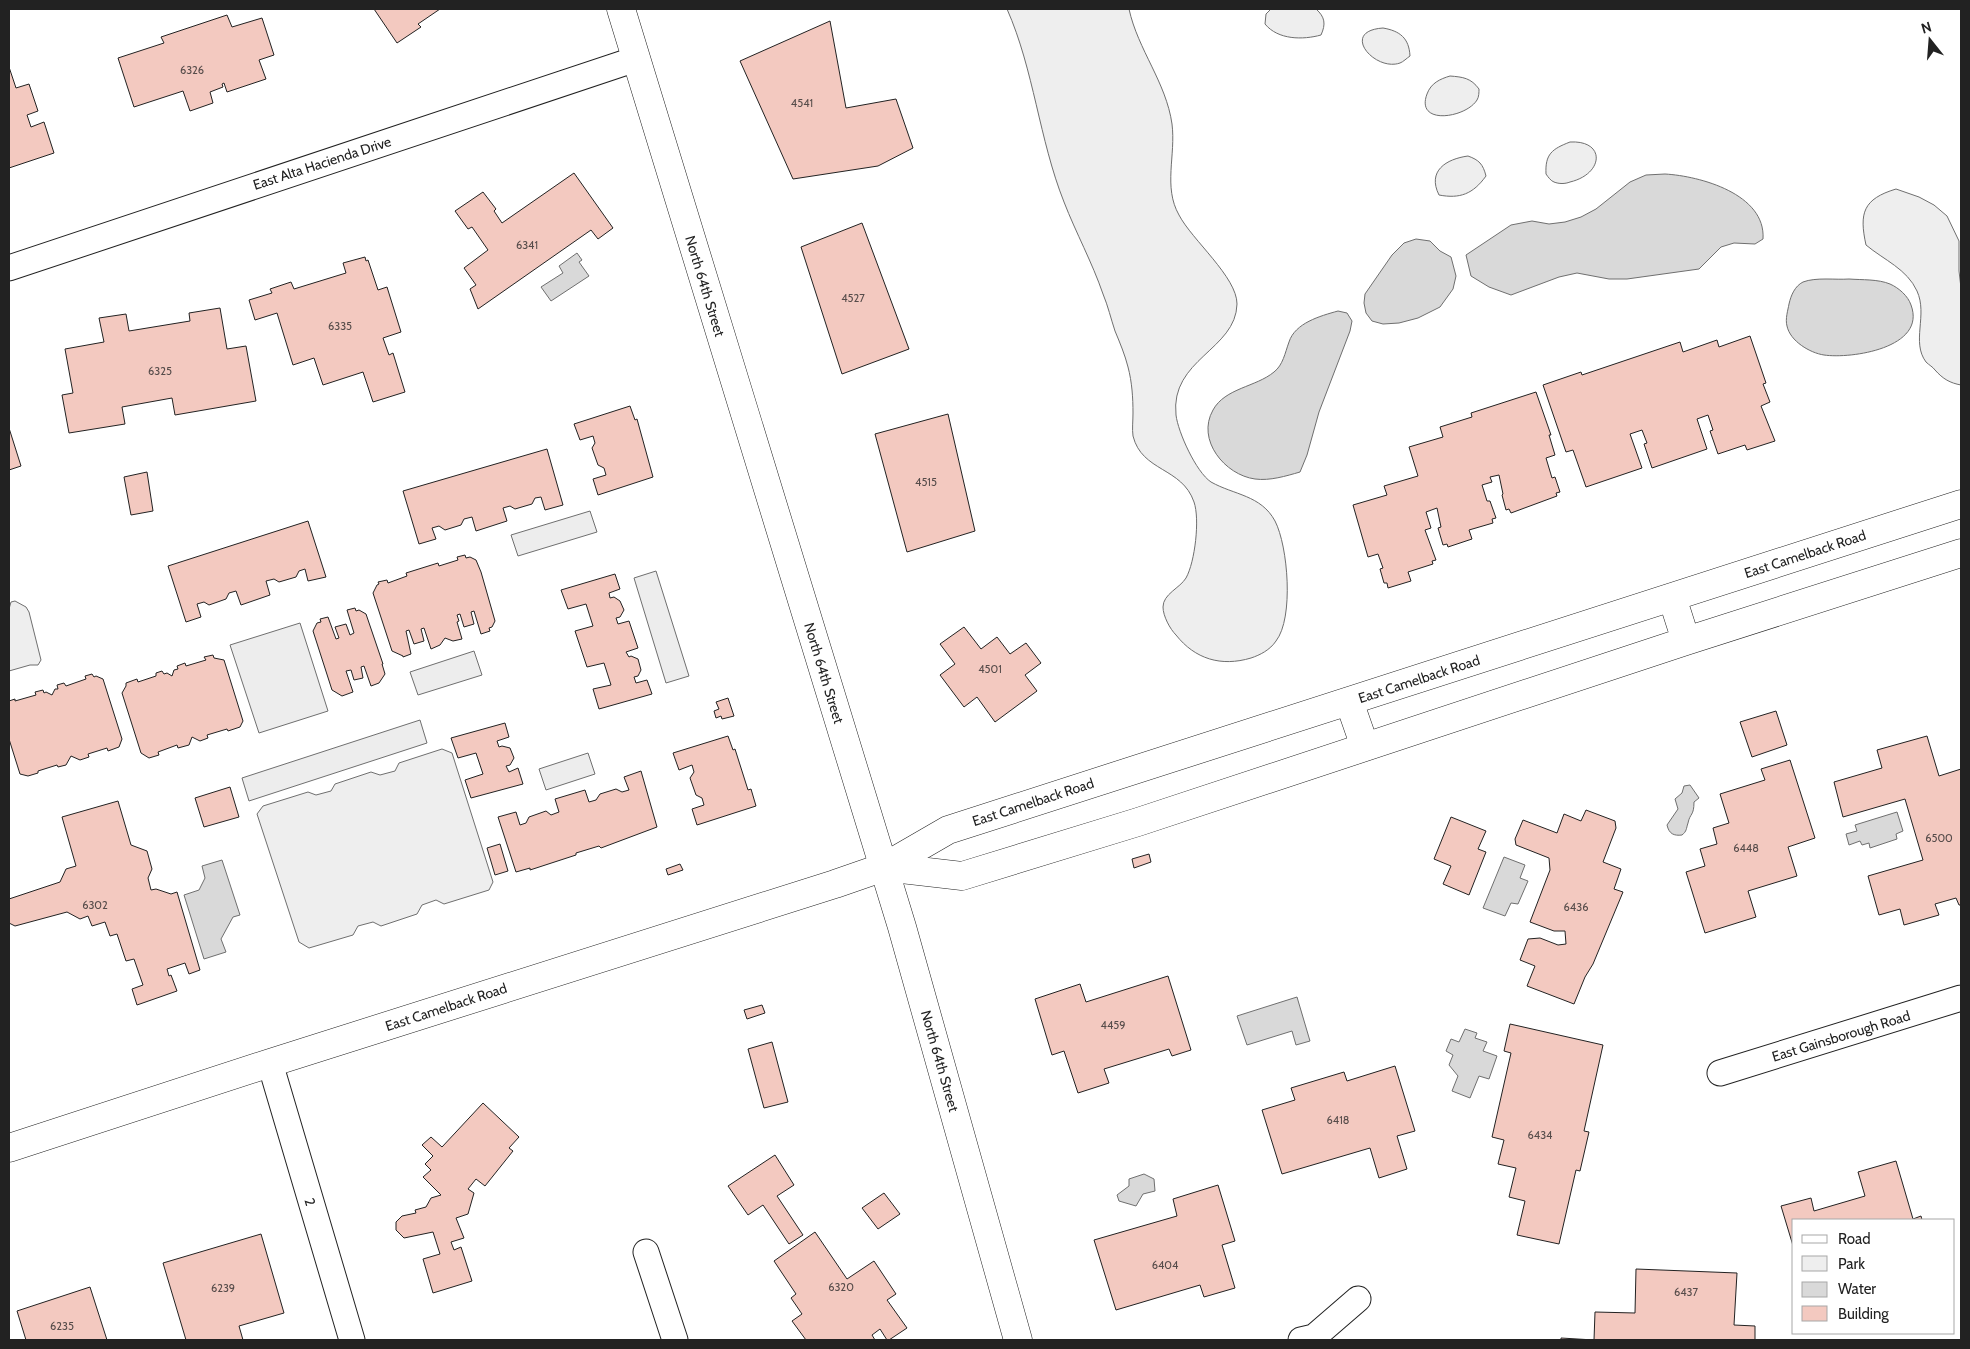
<svg xmlns="http://www.w3.org/2000/svg" width="1970" height="1349" font-family="Cabin,sans-serif">
  <style>
    .green { fill: #eee; stroke: #6f6f6f }
    .parking { fill: #ededed; stroke: #6f6f6f }
    .water { fill: #d9d9d9; stroke: #6f6f6f }
    .building { fill: #f3c9c0; stroke: #222 }
    .lines { fill: none; stroke-linecap: round; stroke-linejoin: round }
    .minor-casing { stroke: #222; stroke-width: 27 }
    .tertiary-casing { stroke: #222; stroke-width: 29 }
    .primary-casing { stroke: #222; stroke-width: 29 }
    .minor { stroke: #fff; stroke-width: 25 }
    .tertiary { stroke: #fff; stroke-width: 28 }
    .primary { stroke: #fff; stroke-width: 28 }
    .labels { text-anchor: middle; dominant-baseline: central; stroke-width: 4; stroke-linejoin: round; paint-order: stroke }
    .number-label { font-size: 11px; fill: #564c4a }
    .street-label { font-size: 14px; fill: #222; stroke: #fff }
  </style>
  <rect width="100%" height="100%" fill="#fff"/>
  <path class="green" d="M1007 9H1129C1138 50 1166 82 1172 124 1176 155 1163 187 1179 215 1192 240 1237 277 1237 304 1236 350 1170 359 1176 415 1178 432 1196 472 1211 482 1234 495 1261 495 1275 521 1288 546 1294 618 1276 641 1270 650 1260 655 1251 658 1221 667 1195 659 1176 635 1170 629 1163 616 1163 607 1163 594 1180 588 1186 578 1195 562 1200 519 1194 502 1182 467 1142 472 1133 436 1132 429 1133 421 1133 413 1133 398 1132 382 1128 367 1125 355 1120 343 1115 331 1111 319 1108 306 1103 294 1092 262 1076 233 1064 202 1039 139 1034 70 1007 9Z
    M1271 9H1316C1325 17 1326 24 1321 35 1303 40 1278 40 1265 24L1266 14Z
    M1383 28C1400 31 1409 38 1410 56 1407 58 1403 62 1400 63 1375 72 1339 31 1383 28Z
    M1450 76C1463 77 1471 78 1479 89 1479 92 1479 97 1477 100 1466 118 1415 126 1427 94 1431 83 1440 79 1450 76Z
    M1570 142C1606 140 1604 174 1570 182 1565 184 1559 184 1554 182 1551 181 1548 177 1546 174 1545 154 1552 149 1570 142Z
    M1468 156C1479 160 1483 164 1486 176 1473 194 1460 199 1439 195 1427 171 1446 159 1468 156Z
    M1896 189 1919 197 1934 205 1947 216 1959 241V271L1961 288V385C1950 383 1943 379 1935 370 1933 367 1929 365 1926 362 1911 342 1928 315 1917 291 1907 269 1884 260 1866 245 1859 213 1863 199 1896 189Z
    M15 601 26 607 29 612 41 660 38 665H30L9 671V609L11 602Z
    M442 749 452 753 493 882 489 890 444 904 436 900 422 905 417 914 381 926 373 922 358 926 353 935 309 948 299 942 257 814 263 806 308 792 316 795 331 791 335 784 371 772 380 775 395 771 399 763Z"/>
  <path class="parking" d="M590 511 597 532 518 556 511 535Z
    M656 571 689 676 666 683 634 578Z
    M300 623 328 711 259 733 230 645Z
    M474 651 482 675 418 695 410 672Z
    M420 720 427 743 249 801 242 778Z
    M588 753 595 774 546 790 539 769Z"/>
  <path class="water" d="M1665 174C1700 176 1766 194 1763 239L1755 244 1734 243 1721 247 1699 269 1627 279H1609L1577 273 1559 277 1511 295 1489 287 1471 276 1466 255 1511 225 1532 221 1549 224 1565 222 1581 217 1596 209 1630 182 1646 175Z
    M1416 239 1430 241 1440 251 1451 257 1456 276 1453 289 1440 307 1418 318 1399 323 1383 324 1372 321 1366 313 1364 303 1365 294 1392 255 1404 243Z
    M577 253 582 260 579 262 589 276 551 301 541 287 563 273 559 266Z
    M1849 279C1862 280 1878 279 1890 284 1899 288 1908 296 1911 305 1927 348 1851 359 1824 355 1810 353 1790 341 1787 326 1785 319 1788 310 1789 304 1791 295 1795 286 1803 282 1816 277 1836 280 1849 279Z
    M1338 311 1347 313 1352 321 1350 331 1319 412 1307 455 1300 472C1286 476 1270 481 1255 479 1225 475 1196 440 1213 410 1225 388 1256 387 1274 372 1283 365 1285 353 1289 342 1295 323 1320 316 1338 311Z
    M1690 785 1699 798 1694 802C1694 816 1690 813 1688 823 1686 829 1687 831 1682 835 1674 836 1669 834 1667 825L1678 809 1675 799 1682 793 1684 786Z
    M1897 812 1903 831 1896 834 1897 839 1870 848 1869 843 1862 845 1860 841 1849 845 1846 834 1857 831 1855 825Z
    M1504 857 1525 865 1520 878 1528 881 1518 904 1511 903 1505 916 1483 908Z
    M222 860 240 915 233 917 221 939 226 952 204 959 184 895 199 890 205 878 202 866Z
    M1297 997 1310 1041 1296 1045 1292 1031 1247 1045 1237 1016Z
    M1465 1029 1477 1033 1475 1038 1487 1042 1483 1051 1497 1056 1489 1079 1479 1076 1470 1098 1452 1091 1458 1076 1449 1065 1453 1055 1446 1051 1451 1039 1459 1042Z
    M1144 1174 1154 1179 1155 1191 1143 1194 1136 1206 1119 1201 1117 1195 1129 1186V1179Z"/>
  <path class="building" d="M374 9H440L418 24 421 27 397 43Z
    M227 15 232 27 262 18 274 55 259 60 266 79 227 92 224 83 222 84 223 87 210 92 213 103 190 111 183 91 134 107 118 58 164 43 161 37Z
    M830 21 846 108 896 99 913 148 878 166 793 179 740 61Z
    M9 67 16 88 29 84 38 111 27 115 31 127 44 122 54 153 9 168Z
    M574 173 613 228 598 239 591 230 478 309 470 289 476 285 464 268 488 250 472 227 468 229 455 211 483 192 496 209 494 211 502 223Z
    M862 223 909 349 842 374 801 247Z
    M365 257 366 261 368 260 378 290 387 287 401 332 383 338 389 355 393 353 405 392 373 402 363 372 323 385 314 358 293 365 277 313 255 320 249 300 272 293 270 289 291 282 294 289 346 273 343 263Z
    M220 308 227 349 246 346 256 401 175 415 172 398 122 407 125 424 69 433 62 395 73 393 65 349 104 342 99 318 126 314 129 331 190 321 189 313Z
    M1750 336 1766 383 1763 384 1770 402 1761 406 1775 441 1747 450 1745 445 1718 454 1710 431 1713 430 1708 415 1697 419 1707 449 1652 468 1644 444 1647 443 1642 430 1630 434 1642 468 1586 487 1573 450 1566 452 1543 385 1581 372 1582 375 1680 342 1683 352 1717 340 1719 347Z
    M1536 392 1551 435H1549L1555 455 1546 458 1552 478 1555 477 1560 492 1556 493 1557 496 1511 513 1509 509 1506 510 1502 495 1503 494 1499 475 1490 477 1492 482 1482 485 1487 501H1490L1496 518 1492 519 1493 523 1469 530 1472 539 1448 547 1447 544 1443 545 1438 528 1441 527 1437 508 1426 512 1431 528 1425 530 1436 560 1432 561 1433 564 1408 572 1411 581 1388 588 1387 583H1384L1380 569 1383 568 1378 554 1368 557 1353 505 1387 495 1384 486 1418 476 1409 447 1443 437 1440 427 1472 417 1471 413Z
    M630 406 635 420 637 419 653 477 598 495 593 479 606 475 604 468 598 465 592 448 595 443 593 436 580 440 574 424Z
    M948 414 975 531 907 552 875 434Z
    M9 428 21 466 9 470Z
    M547 449 563 505 545 510 541 497 535 498 532 504 515 509 510 506 503 508 507 521 476 531 472 517 464 519 461 525 445 530 439 526 432 528 436 539 419 544 403 491Z
    M147 472 153 511 131 515 124 477Z
    M308 521 326 577 308 581 305 569 299 571 296 577 279 582 274 579 266 581 270 595 241 605 236 591 229 593 226 599 209 605 204 602 197 604 201 617 186 622 168 566Z
    M465 555 466 558 470 557 476 560 481 572 495 621 492 627 489 628 490 631 481 634 474 611 471 612 474 624 464 627 460 614 457 615 459 621 457 622 462 639 453 641 445 638 440 645 431 649 424 628 421 629 424 641 414 644 409 630 406 631 411 654 403 657V656L392 651 373 593 377 585 379 584 378 582 387 580 388 583 407 576 406 573 438 563 439 566 458 560 457 557Z
    M615 574 620 589 609 593 610 598 614 597 620 601 624 610 620 617 616 618 618 624 629 621 638 648 626 652 629 657 631 656 638 659 641 670 638 676 634 677 636 683 647 680 652 694 599 709 593 689 611 685 604 663 587 667 575 631 593 626 586 604 568 609 561 590Z
    M355 608 356 611 359 610 366 614 383 664H382L385 674 379 683 371 686 364 666 361 667 363 678 354 680 351 670 346 671 353 692 342 696 332 690 313 631 317 623 321 622 320 619 328 617 336 639 339 638 335 627 346 624 350 635 354 633 347 610Z
    M964 627 981 649 997 637 1010 654 1026 643 1041 663 1025 675 1037 691 995 722 977 697 964 707 940 675 955 664 940 644Z
    M213 655 214 658 224 660 243 721 240 727 228 731 227 729 207 735 208 738 200 741 192 737 189 745 178 748 177 745 158 752 159 755 149 758 141 753 122 693 126 686V683L137 679 138 682 156 676V673L162 671 164 674 167 673 172 676 174 670 178 669 177 666 185 663 186 666 206 660 204 657Z
    M92 674 94 677 96 676 103 679 122 739 119 747 108 751 107 748 88 754 89 757 80 760 71 756 66 765 58 767 57 765 38 771V773L28 776 20 774 9 739V701L15 699V701L36 695 35 692 43 690 44 693 46 692 52 695 55 689H58L57 685 64 683 66 686 86 679 85 676Z
    M728 698 734 716 722 719 721 716 716 718 714 711 719 709 716 702Z
    M1776 711 1787 745 1752 757 1740 722Z
    M505 723 509 737 497 741 499 747 502 746 510 748 514 758 510 765 506 766 509 772 518 768 523 784 471 798 465 780 483 774 476 753 458 758 451 738Z
    M728 736 733 750 735 749 748 790 751 789 756 806 697 825 692 809 704 805 702 798 696 795 690 778 694 772 692 765 679 770 673 753Z
    M1927 736 1939 776 1961 769V905H1959L1956 898 1935 904 1939 915 1904 925 1900 909 1879 915 1868 876 1923 860 1905 799 1843 817 1834 782 1882 768 1877 750Z
    M1790 760 1815 838 1788 847 1797 876 1748 891 1756 917 1705 933 1686 872 1705 866 1700 849 1717 844 1713 828 1729 823 1720 794 1765 780 1761 769Z
    M641 771 657 827 601 848 599 846 576 853V855L530 870V868L516 872 498 817 516 812 520 825 526 823 529 817 546 811 551 815 559 812 555 799 585 790 589 802 596 800 600 794 616 789 622 792 629 790 624 777Z
    M230 787 239 817 204 827 195 798Z
    M118 801 131 845 147 851 152 869 148 878 151 890 156 889 171 894 177 892 200 970 189 974 185 963 167 969 169 976 171 975 177 991 137 1005 132 989 143 985 134 959 126 961 117 934 110 936 105 922 92 926 88 916 80 919 67 912 15 926 9 923V899L60 882 66 869 76 866 62 817Z
    M1586 810 1615 821 1616 828 1603 862 1621 869 1614 889 1623 892 1593 964 1585 977 1574 1004 1527 986 1535 966 1520 960 1528 939 1540 938 1558 945 1566 944 1565 931H1554L1530 922 1550 870 1549 858 1516 845 1515 839 1523 820 1557 833 1564 814 1581 821Z
    M1451 817 1486 831 1478 849 1486 852 1469 895 1443 884 1451 866 1434 859Z
    M500 844 508 871 495 875 487 848Z
    M1149 854 1151 862 1134 868 1132 859Z
    M680 864 683 870 668 875 666 869Z
    M1168 976 1191 1050 1172 1056 1169 1049 1104 1069 1109 1083 1078 1093 1064 1051 1052 1055 1035 999 1080 984 1086 1002Z
    M762 1005 765 1013 747 1019 744 1010Z
    M1510 1024 1603 1045 1584 1131 1589 1132 1580 1171 1576 1170 1559 1244 1517 1235 1525 1201 1509 1197 1516 1168 1498 1164 1504 1140 1492 1137 1511 1053 1504 1051Z
    M772 1042 788 1102 764 1108 748 1049Z
    M1395 1066 1415 1131 1397 1136 1407 1169 1379 1178 1370 1148 1282 1174 1262 1110 1295 1100 1291 1088 1344 1072 1347 1081Z
    M483 1103 519 1137 509 1148 513 1151 485 1186 476 1179 468 1189 474 1193 468 1214 456 1218 464 1238 451 1242 454 1250 461 1247 472 1281 433 1293 423 1259 440 1254 433 1232 404 1238 396 1230V1222L402 1216 416 1213 415 1210 426 1207 431 1198 441 1195 423 1177 431 1170 425 1164 433 1156 422 1145 431 1137 442 1147Z
    M775 1155 794 1185 777 1196 803 1235 789 1244 763 1205 748 1215 728 1186Z
    M1896 1161 1913 1219 1921 1216 1922 1220H1794V1249L1781 1206 1811 1198 1814 1211 1865 1196 1858 1172Z
    M1218 1185 1235 1241 1222 1245 1235 1288 1204 1297 1200 1285 1116 1310 1094 1240 1177 1216 1173 1199Z
    M884 1193 900 1214 878 1229 862 1208Z
    M815 1232 847 1279 874 1261 896 1294 887 1300 907 1328 889 1340H887L880 1329 872 1335 875 1340H806L792 1321 802 1314 791 1298 796 1294 774 1261Z
    M261 1234 284 1313 239 1326 243 1340H186L163 1263Z
    M1636 1269 1737 1273 1734 1325 1755 1326V1340H1561V1338L1594 1340 1595 1312 1635 1313Z
    M90 1287 107 1340H26L17 1311Z"/>
  <g class="lines">
    <g class="minor-casing">
      <path id="minor" d="M9 268 636 59
        M270 1063 352 1340
        M1720 1073 1961 998
        M646 1252 675 1340
        M1301 1340 1314 1337 1358 1299"/>
    </g>
    <g class="tertiary-casing">
      <path id="tertiary" d="M621 9 902 927 1018 1340"/>
    </g>
    <g class="primary-casing">
      <path id="primary" d="M1672 597 1686 641
        M1349 701 1365 747
        M884 867 962 876 1138 822 1686 641 1961 553
        M9 1148 270 1063 835 884 884 867 948 830 1961 504"/>
    </g>
    <use href="#minor" class="minor"/>
    <use href="#tertiary" class="tertiary"/>
    <use href="#primary" class="primary"/>
  </g>
  <g class="labels">
    <g class="number-label">
      <text x="192" y="70">6326</text>
      <text x="802" y="103">4541</text>
      <text x="527" y="245">6341</text>
      <text x="853" y="298">4527</text>
      <text x="340" y="326">6335</text>
      <text x="160" y="371">6325</text>
      <text x="926" y="482">4515</text>
      <text x="990" y="669">4501</text>
      <text x="1939" y="838">6500</text>
      <text x="1746" y="848">6448</text>
      <text x="95" y="905">6302</text>
      <text x="1576" y="907">6436</text>
      <text x="1113" y="1025">4459</text>
      <text x="1338" y="1120">6418</text>
      <text x="1540" y="1135">6434</text>
      <text x="1165" y="1265">6404</text>
      <text x="841" y="1287">6320</text>
      <text x="223" y="1288">6239</text>
      <text x="1686" y="1292">6437</text>
      <text x="62" y="1326">6235</text>
    </g>
    <g class="street-label">
      <text transform="translate(322 163) rotate(-18)">East Alta Hacienda Drive</text>
      <text transform="translate(705 286) rotate(73)">North 64th Street</text>
      <text transform="translate(1805 554) rotate(-18)">East Camelback Road</text>
      <text transform="translate(824 673) rotate(73)">North 64th Street</text>
      <text transform="translate(1419 679) rotate(-18)">East Camelback Road</text>
      <text transform="translate(1033 802) rotate(-18)">East Camelback Road</text>
      <text transform="translate(446 1007) rotate(-18)">East Camelback Road</text>
      <text transform="translate(1841 1036) rotate(-17)">East Gainsborough Road</text>
      <text transform="translate(940 1061) rotate(74)">North 64th Street</text>
      <text transform="translate(310 1202) rotate(74)">2</text>
    </g>
  </g>
  <rect width="1970" height="1349" fill="none" stroke="#222222" stroke-width="20"/>
  <rect x="1792" y="1219" width="162" height="115" fill="#ffffff" stroke="#a7a7a7"/>
  <rect x="1802" y="1235" width="25" height="8" fill="#ffffff" stroke="#a7a7a7"/>
  <text x="1838" y="1244" font-size="15" fill="#222222">Road</text>
  <rect x="1802" y="1256" width="25" height="15" fill="#eeeeee" stroke="#a7a7a7"/>
  <text x="1838" y="1269" font-size="15" fill="#222222">Park</text>
  <rect x="1802" y="1282" width="25" height="15" fill="#d9d9d9" stroke="#a7a7a7"/>
  <text x="1838" y="1294" font-size="15" fill="#222222">Water</text>
  <rect x="1802" y="1306" width="25" height="15" fill="#f3c9c0" stroke="#a7a7a7"/>
  <text x="1838" y="1319" font-size="15" fill="#222222">Building</text>
  <g transform="translate(1930 40) rotate(343)" stroke="#ffffff" stroke-width="4" paint-order="stroke">
  <path d="M0-4L9 19L0 12L-9 19Z" fill="#222222"/>
  <text y="-8" font-size="14" font-weight="bold" text-anchor="middle" fill="#222222">N</text>
  </g>
</svg>
